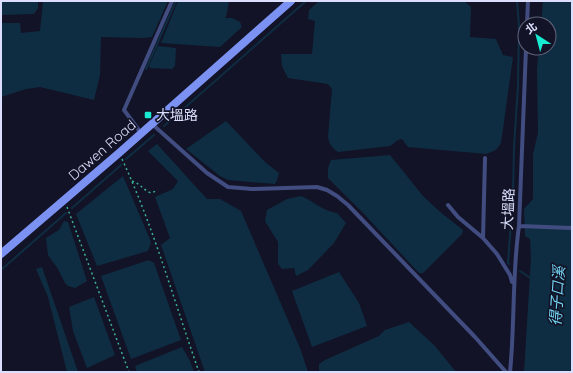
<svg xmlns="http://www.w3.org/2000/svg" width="573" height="373" font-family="Quicksand,'Noto Sans TC',sans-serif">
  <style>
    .water { fill: #0f2d42 }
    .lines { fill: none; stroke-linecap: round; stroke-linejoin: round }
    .stream { stroke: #0f2d42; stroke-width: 2 }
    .path { stroke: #3baf8f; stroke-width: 1.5; stroke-dasharray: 2 3; stroke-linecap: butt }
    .lane { stroke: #414d81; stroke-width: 4 }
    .secondary { stroke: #7b92f3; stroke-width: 8 }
    .poi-dot { fill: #18ead2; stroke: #121326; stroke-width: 1.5 }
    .labels { text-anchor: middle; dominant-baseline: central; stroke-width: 3.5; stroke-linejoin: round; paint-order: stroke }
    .poi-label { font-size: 14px; fill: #dbdefc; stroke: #121326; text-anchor: start }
    .street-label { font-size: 14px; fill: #dbdefc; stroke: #121326 }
    .water-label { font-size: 15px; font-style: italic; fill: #72d3f2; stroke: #121326 }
  </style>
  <rect width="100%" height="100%" fill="#121326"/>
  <path class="water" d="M1 1H38V8L34 14 1 15Z
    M43 1H168L152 37 144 38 101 37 100 75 94 100 40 87 26 89 1 97V23H20L21 33 40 31Z
    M178 1H229L227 13 225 18H232L240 22 242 27 220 47 161 43Z
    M319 1 465 2 471 7 470 37 496 39 503 55 513 57 501 143 496 150 486 154 408 147 402 139 398 140 390 146 338 152C332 148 329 144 328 137L332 89 328 84 288 78 282 66 281 54H312L315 21 308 19 309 10Z
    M543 1H572V372H524L531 258 530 239 525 236 524 209 533 199V154L538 133 537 69 539 48H549V24H541Z
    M158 46 176 48 175 66 172 69 150 68 149 66Z
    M226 121 265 162 279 173 277 180 275 184 228 180 220 176 186 149Z
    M157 144 207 199H220L241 211 300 348 308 372H205L161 245 170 238 155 197 173 189 178 181 148 151Z
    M390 155 423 196 439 211 463 230 462 234 423 273H419L364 214 328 178V168L331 160Z
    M123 176 151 242 148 251 97 266 76 214Z
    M301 196C315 202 321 210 337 213L346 223 334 243 308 270 296 276 294 268 282 269 278 264V242L265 221 267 210 287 199Z
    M64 221 68 222 87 281 75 288 68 286 65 283 58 269 48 255 46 238 59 230Z
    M149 260 154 263 181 340 131 359 101 276Z
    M42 267 78 372H67L48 297 36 269Z
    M339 272 359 303 367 326 312 347 292 291Z
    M94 297 115 355 87 368 73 331 69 307Z
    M409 322 435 346 456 372H319V364L325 360 379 336 385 330Z
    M182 347 190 361 194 372H137L135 366Z"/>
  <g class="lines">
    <path class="stream" d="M146 69 176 1
      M164 126 306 1
      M126 159 154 135
      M72 208 121 165
      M509 264 508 263 513 195 514 147 518 86 519 26 517 1
      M1 270 66 213
      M520 271 532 279"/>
    <path class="path" d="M122 159C154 228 174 301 199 372
      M132 181C141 184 143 190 151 193L156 191
      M67 207 129 372"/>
    <path class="lane" d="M527 24 528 1
      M152 124 207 173 228 187 252 189 317 187 327 190 337 196 348 205 475 337 506 372
      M141 133 124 110 172 1
      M448 205 458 217 483 238 497 254 510 275 512 282
      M519 226 572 228
      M483 238 485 158
      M510 372C515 323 512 274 519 226L526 48"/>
    <path class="secondary" d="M1 254 119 153 291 1"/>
  </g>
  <rect class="poi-dot" x="144" y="111" width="8" height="8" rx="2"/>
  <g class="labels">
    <g class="poi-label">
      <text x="156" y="115">大塭路</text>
    </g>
    <g class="street-label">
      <text transform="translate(102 150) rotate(-41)">Dawen Road</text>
      <text transform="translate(508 209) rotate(-87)">大塭路</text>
    </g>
    <g class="water-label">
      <text transform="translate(557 296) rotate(-86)">得子口溪</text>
    </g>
  </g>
  <rect width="573" height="373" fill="none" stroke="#dbdefc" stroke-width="4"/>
  <g transform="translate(537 36) rotate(324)"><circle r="19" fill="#121326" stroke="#62647c"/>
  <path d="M0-3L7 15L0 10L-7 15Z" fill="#18ead2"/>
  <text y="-6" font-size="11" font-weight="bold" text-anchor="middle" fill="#dbdefc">北</text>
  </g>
</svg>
